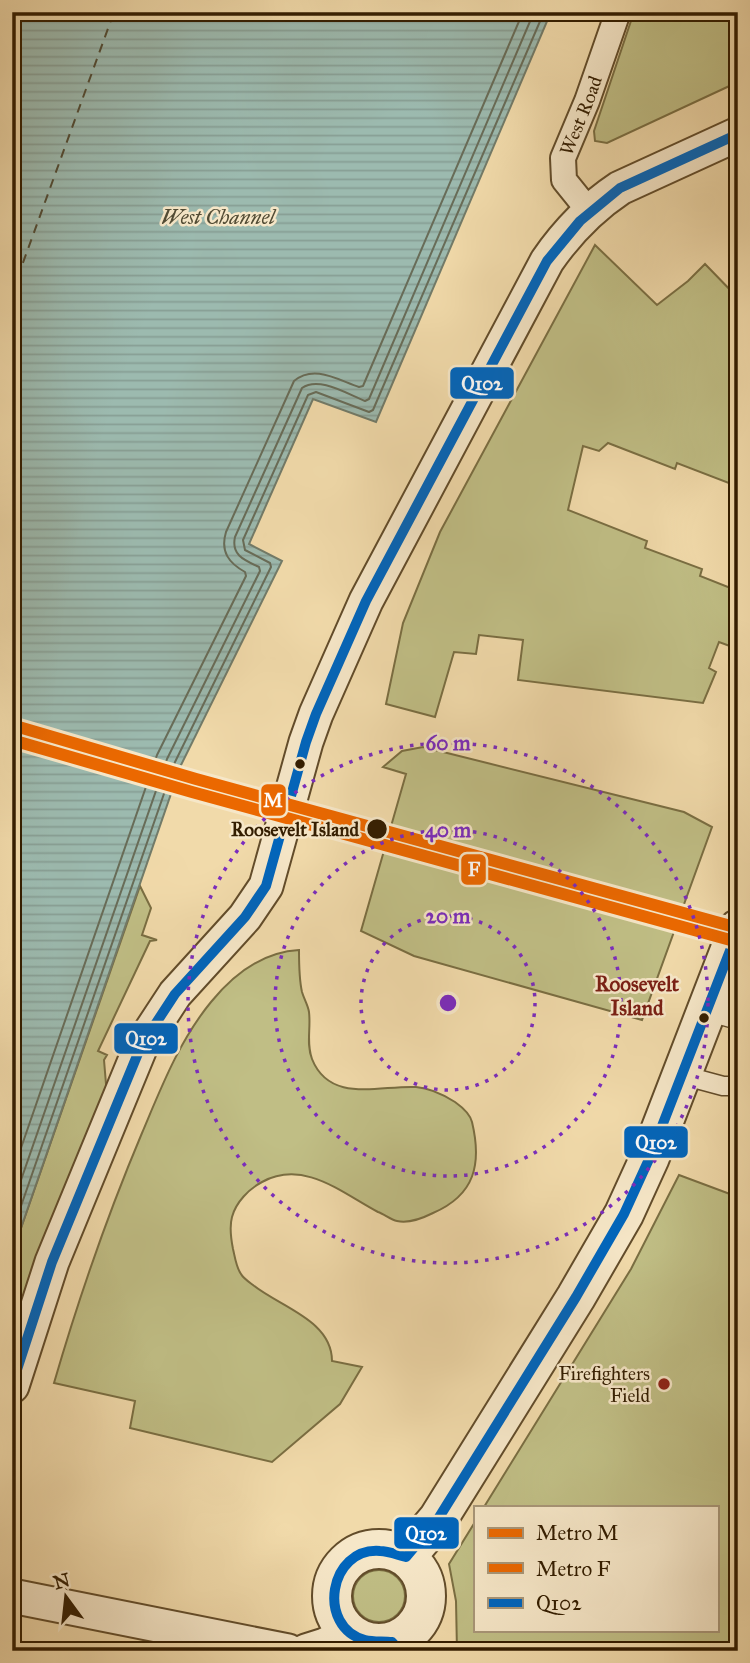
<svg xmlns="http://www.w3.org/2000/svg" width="750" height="1663" font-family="'IM FELL Great Primer',serif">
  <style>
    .green { fill: #c0be85; stroke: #7a6e42; stroke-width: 2 }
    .water { fill: url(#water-rules); stroke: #727b69; stroke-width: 2 }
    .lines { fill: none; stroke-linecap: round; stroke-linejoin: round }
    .shore { stroke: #686c58; stroke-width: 2 }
    .ferry { stroke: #524c35; stroke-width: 2; stroke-dasharray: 9 7; stroke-linecap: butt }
    .service-casing { stroke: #624c2a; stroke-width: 21 }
    .pedestrian-casing { stroke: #624c2a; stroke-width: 28 }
    .minor-casing { stroke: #624c2a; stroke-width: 37 }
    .tertiary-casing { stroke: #624c2a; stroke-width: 42 }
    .service { stroke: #f6e7c8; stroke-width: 18 }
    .pedestrian { stroke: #f6e7c8; stroke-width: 24 }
    .minor { stroke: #f6e7c8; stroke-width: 33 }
    .tertiary { stroke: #f6e7c8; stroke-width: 38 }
    .bus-1-casing { stroke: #f6e7c8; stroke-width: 16 }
    .bus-1 { stroke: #0065bd; stroke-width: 10 }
    .metro-1-casing { stroke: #f6e7c8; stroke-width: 18 }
    .metro-2-casing { stroke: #f6e7c8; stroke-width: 18 }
    .metro-1 { stroke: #eb6800; stroke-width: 12 }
    .metro-2 { stroke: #eb6800; stroke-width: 12 }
    .ring { fill: none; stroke: #7b2cbf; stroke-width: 3.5; stroke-dasharray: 3.5 7 }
    .bus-dot { fill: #331d00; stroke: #f6e7c8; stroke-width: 2.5 }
    .poi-dot { fill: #8f2418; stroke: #f6e7c8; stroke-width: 2.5 }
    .labels { text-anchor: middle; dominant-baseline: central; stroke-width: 5; stroke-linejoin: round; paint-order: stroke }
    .street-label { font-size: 19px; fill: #331d00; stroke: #f6e7c8 }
    .stop-label { font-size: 19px; font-weight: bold; fill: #331d00; stroke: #f6e7c8; text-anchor: end }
    .poi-label { font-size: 19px; fill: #331d00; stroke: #f6e7c8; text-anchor: end }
    .water-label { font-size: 21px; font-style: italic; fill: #524c35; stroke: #f6e7c8 }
    .neighbourhood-label { font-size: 21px; font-weight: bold; fill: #7a1f14; stroke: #f6e7c8 }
    .centre { fill: #7b2cbf; stroke: #f6e7c8; stroke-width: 3.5 }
    .ring-label { font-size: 21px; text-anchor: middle; font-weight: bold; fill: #7b2cbf; stroke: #f6e7c8; stroke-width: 5; stroke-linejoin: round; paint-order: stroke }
    .line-badge { stroke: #f6e7c8; stroke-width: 2.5 }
    .badge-label { font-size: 19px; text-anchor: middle; font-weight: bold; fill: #fff }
  </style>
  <defs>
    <pattern id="water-rules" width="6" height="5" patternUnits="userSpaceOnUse" patternTransform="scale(1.75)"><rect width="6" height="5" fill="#9cbaaf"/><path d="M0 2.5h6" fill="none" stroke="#879f95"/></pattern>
  </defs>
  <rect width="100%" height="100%" fill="#f1daaa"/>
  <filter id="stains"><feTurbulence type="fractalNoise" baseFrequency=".00286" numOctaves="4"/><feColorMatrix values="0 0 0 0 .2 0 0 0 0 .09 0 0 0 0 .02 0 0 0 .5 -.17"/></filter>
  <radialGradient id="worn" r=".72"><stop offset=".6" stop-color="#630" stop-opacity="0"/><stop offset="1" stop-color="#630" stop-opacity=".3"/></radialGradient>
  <path class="green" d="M634 12H738V82L607 143 595 141 594 131Z
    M595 245 657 305 688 281 705 264 738 298V477L734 485 677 463 675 469 608 443 599 451 583 446 568 510 647 541 645 548 702 569 700 576 738 591V649L719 642 709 668 716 672 703 703 518 680 523 640 479 635 476 654 454 652 435 717 386 704 403 623 440 532Z
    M423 747 684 812 712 827 642 1020 414 956 361 931 406 774 383 767 402 751Z
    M140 886 151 908 142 935 157 940 150 941 98 1051 107 1055 104 1060 107 1096 12 1350V1254Z
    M299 950C299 963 299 979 302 992 304 999 308 1005 309 1012 311 1029 306 1043 312 1059 330 1104 380 1085 416 1087 429 1088 444 1095 455 1102 462 1107 470 1114 472 1122 482 1164 475 1195 433 1213 423 1218 409 1224 397 1221 391 1220 384 1214 378 1212 342 1193 304 1159 262 1182 249 1189 236 1202 232 1217 229 1228 231 1239 233 1249 235 1257 236 1267 241 1274 243 1278 249 1282 253 1285 280 1307 332 1320 332 1361L362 1367 340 1404 272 1462 130 1428 135 1401 54 1383C79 1297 107 1216 142 1133 161 1088 179 1041 211 1002 233 975 263 952 299 950Z
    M679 1175 738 1197V1651H457L456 1601 449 1564 475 1522V1630H717V1507H484L631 1269Z
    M353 1596a26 26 0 1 1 52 0a26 26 0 1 1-52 0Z"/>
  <path class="water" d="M12 12H551L376 422 313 399 249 544 282 561 181 765 12 1254Z"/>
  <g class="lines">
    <path class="shore" d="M12 1174 157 755 246 576 245 572C229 563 220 552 226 532L294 381C314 364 338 380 359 387L363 386 523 12
      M12 1206 167 759 260 571 259 567C244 560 231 555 235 537L302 388C319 376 347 394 365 401L369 399 534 12
      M12 1232 175 762 271 567 270 563 245 550 243 540 308 395 316 392 369 412 373 410 544 12"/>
    <path class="ferry" d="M12 293 114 12"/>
    <g class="service-casing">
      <path id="service" d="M706 1011 738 1020
        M682 1075 723 1086H738"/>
    </g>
    <g class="pedestrian-casing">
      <g id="pedestrian">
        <path id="s1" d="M589 211 564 180 563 158 587 101 618 12"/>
      </g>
    </g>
    <g class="minor-casing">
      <path id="minor" d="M12 1386 52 1262 141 1046 175 994 245 917 266 886 306 742 316 714 366 601 547 261C567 232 590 208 620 188L738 134
        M12 1596 288 1651
        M392 1642 400 1651
        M306 1651 325 1645 350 1633"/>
    </g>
    <g class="tertiary-casing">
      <path id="tertiary" d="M332 1596a47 47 0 1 1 94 0a47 47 0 1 1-94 0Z
        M406 1557 438 1519 576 1297 624 1214 650 1157 738 929"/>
    </g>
    <use href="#service" class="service"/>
    <use href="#pedestrian" class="pedestrian"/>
    <use href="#minor" class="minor"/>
    <use href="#tertiary" class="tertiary"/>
    <g class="bus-1-casing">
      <path id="bus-1" d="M12 1385 52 1262 141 1046 175 994 245 917 266 886 306 742 316 714 366 601 547 261 580 221 620 188 738 134
        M400 1651 392 1642C383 1641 373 1642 365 1640 316 1627 329 1547 380 1551 388 1551 398 1555 406 1557L438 1519 576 1297 624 1214 650 1157 738 930"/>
    </g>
    <use href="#bus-1" class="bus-1"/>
    <g class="metro-1-casing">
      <path id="metro-1" d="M12 725 196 779 738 928"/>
    </g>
    <g class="metro-2-casing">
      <path id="metro-2" d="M12 740 192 792 734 941"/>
    </g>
    <use href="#metro-1" class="metro-1"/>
    <use href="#metro-2" class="metro-2"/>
  </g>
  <g class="ring">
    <circle cx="448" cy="1003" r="87"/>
    <circle cx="448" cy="1003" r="173"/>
    <circle cx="448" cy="1003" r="260"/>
  </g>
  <g class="bus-dot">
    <circle cx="300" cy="764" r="6"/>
    <circle cx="377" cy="829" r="11"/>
    <circle cx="704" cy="1018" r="6"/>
  </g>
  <circle class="poi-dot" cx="664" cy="1384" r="7"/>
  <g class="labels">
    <g class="street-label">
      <text stroke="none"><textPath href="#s1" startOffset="108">West Road</textPath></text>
    </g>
    <g class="stop-label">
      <text x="359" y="829">Roosevelt Island</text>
    </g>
    <g class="poi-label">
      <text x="650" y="1373">Firefighters<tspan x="650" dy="22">Field</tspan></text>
    </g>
    <g class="water-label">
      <text x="218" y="217">West Channel</text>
    </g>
    <g class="neighbourhood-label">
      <text x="637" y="984">Roosevelt<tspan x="637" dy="24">Island</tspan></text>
    </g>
  </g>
  <circle cx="448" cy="1003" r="10" class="centre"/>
  <g class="ring-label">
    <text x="448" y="750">60 m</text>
    <text x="448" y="837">40 m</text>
    <text x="448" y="923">20 m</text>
  </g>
  <g class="line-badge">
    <rect x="449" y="366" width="66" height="34" rx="7" fill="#0065bd"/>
    <rect x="260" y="783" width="27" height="34" rx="7" fill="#eb6800"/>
    <rect x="460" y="853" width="27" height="33" rx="7" fill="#eb6800"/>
    <rect x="113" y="1022" width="66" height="33" rx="7" fill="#0065bd"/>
    <rect x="623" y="1125" width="66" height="34" rx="7" fill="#0065bd"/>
    <rect x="393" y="1516" width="67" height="34" rx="7" fill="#0065bd"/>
  </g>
  <g class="badge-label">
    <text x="482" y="390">Q102</text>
    <text x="273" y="807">M</text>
    <text x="474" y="876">F</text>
    <text x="146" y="1045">Q102</text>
    <text x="656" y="1149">Q102</text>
    <text x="426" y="1540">Q102</text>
  </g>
  <rect width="750" height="1663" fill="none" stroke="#f1daaa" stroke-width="42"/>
  <rect x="14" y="14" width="722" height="1635" fill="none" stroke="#331d00" stroke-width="3.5"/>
  <rect x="21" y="21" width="708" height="1621" fill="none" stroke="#331d00" stroke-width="2"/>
  <rect x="474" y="1506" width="245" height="126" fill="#f6e7c8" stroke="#a89678" stroke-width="2"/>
  <rect x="488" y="1528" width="35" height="10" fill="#eb6800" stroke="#a89678" stroke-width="2"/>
  <text x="536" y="1540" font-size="21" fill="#331d00">Metro M</text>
  <rect x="488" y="1563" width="35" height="10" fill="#eb6800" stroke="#a89678" stroke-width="2"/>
  <text x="536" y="1576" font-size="21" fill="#331d00">Metro F</text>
  <rect x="488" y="1598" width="35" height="10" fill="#0065bd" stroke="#a89678" stroke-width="2"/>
  <text x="536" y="1610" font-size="21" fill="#331d00">Q102</text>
  <g transform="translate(66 1597) rotate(345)" stroke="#f6e7c8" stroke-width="5" paint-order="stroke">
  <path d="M0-5L12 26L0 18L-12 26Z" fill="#331d00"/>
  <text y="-10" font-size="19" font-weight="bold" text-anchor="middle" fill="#331d00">N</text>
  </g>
  <rect width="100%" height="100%" filter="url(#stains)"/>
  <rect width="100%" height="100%" fill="url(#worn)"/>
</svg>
